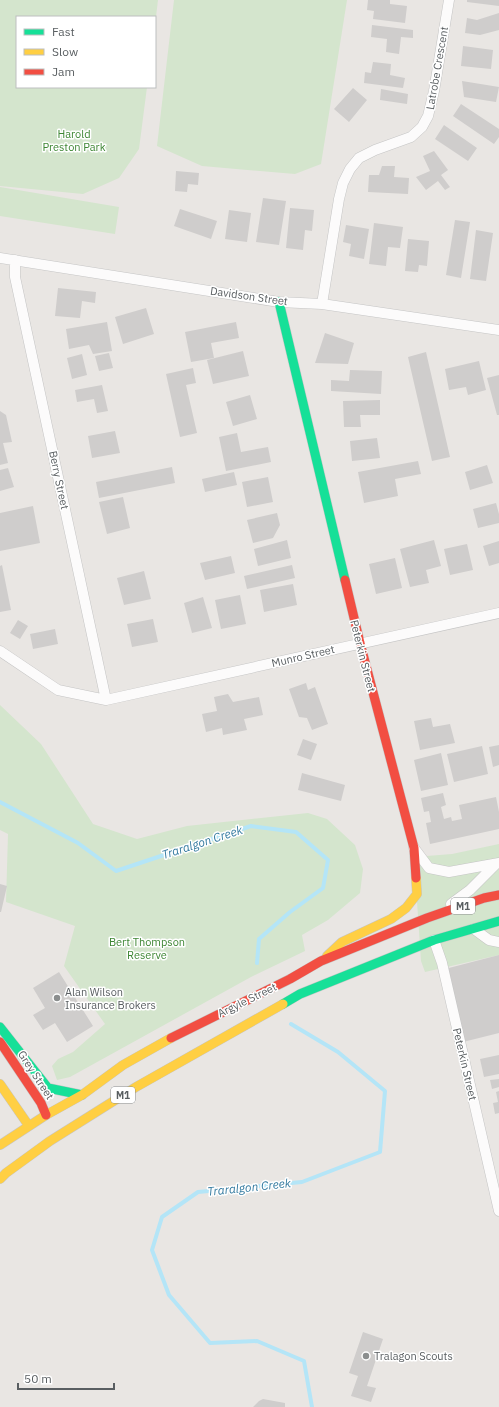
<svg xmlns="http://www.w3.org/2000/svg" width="499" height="1407" font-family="'IBM Plex Sans',sans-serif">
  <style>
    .green { fill: #d4e5cd }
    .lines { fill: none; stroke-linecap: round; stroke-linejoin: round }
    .stream { stroke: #b4e5f7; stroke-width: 4 }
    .building { fill: #cfcdcc }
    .street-casing { stroke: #c5c5c5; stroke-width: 11 }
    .fast-casing { stroke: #c5c5c5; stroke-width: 10 }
    .slow-casing { stroke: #c5c5c5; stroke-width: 10 }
    .jam-casing { stroke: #c5c5c5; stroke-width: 10 }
    .street { stroke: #fcfbfb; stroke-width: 10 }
    .fast { stroke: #16e098; stroke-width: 9 }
    .slow { stroke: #ffcf43; stroke-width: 9 }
    .jam { stroke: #f24e42; stroke-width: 9 }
    .poi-dot { fill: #8b8e8e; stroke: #fff; stroke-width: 1.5 }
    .labels { text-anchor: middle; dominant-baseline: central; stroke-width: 3; stroke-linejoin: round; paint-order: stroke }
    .shield { fill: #fff; stroke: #8b8e90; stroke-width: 1 }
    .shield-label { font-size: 10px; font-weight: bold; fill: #595e61 }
    .street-label { font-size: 11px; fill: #595e61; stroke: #fff }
    .park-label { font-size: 11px; fill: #3d8633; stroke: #fff }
    .poi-label { font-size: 11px; fill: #595e61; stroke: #fff; text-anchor: start }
    .water-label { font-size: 12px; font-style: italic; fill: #357ba0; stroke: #fff }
  </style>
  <rect width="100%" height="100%" fill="#e9e6e3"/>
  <path class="green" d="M0 0H158L155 25V17H17V87H147L139 149 119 178 83 194 0 186Z
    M174 0H347L321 164 295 174 202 166 157 146Z
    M0 187 119 207 115 234 0 216Z
    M0 705 41 744 93 824 137 839 187 826 308 813 327 819 355 845 363 869 360 893 328 920 302 935 305 951 251 977 70 1077 57 1080 52 1066 58 1059 73 1052 105 1024 64 966 75 926 6 902 8 834 0 830Z
    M499 844V955L425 972 421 961 414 857 452 854Z"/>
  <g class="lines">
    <path class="stream" d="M0 802 78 843 116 871 251 826 296 832 328 860 323 888 290 912 259 939 257 963
      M291 1024 338 1052 385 1091 380 1152 302 1182 198 1192 162 1217 152 1250 169 1295 210 1343 257 1341 304 1361 312 1407"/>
  </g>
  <path class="building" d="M368 0H390V4L407 6 405 23 373 19 374 11 367 10Z
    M467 0H499V6L467 2Z
    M499 13V30L480 35 465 33 467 18 477 20Z
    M372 25 413 30V38L401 37 399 54 386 52 387 39 371 37Z
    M463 46 493 50 491 69 461 66Z
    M373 62 391 64 390 75 405 78 403 88 364 83 365 72 371 73Z
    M462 81 499 87 496 102 464 97Z
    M353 88 367 100 349 122 334 109Z
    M381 89 408 94 407 104 380 100Z
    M461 104 499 129V137L494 144 453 116Z
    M444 125 477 148 468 161 435 139Z
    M434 151 448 170 441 175 450 187 445 190 438 181 426 190 416 177 430 171 423 156Z
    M382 166H395L394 177 409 178 408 194 368 192 369 175H379Z
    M176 171 199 173 198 185 188 184 187 192 175 191Z
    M263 198 286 201 279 245 256 242Z
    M290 208 314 210 312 231 305 230 303 250 286 248Z
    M180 209 217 221 211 239 174 226Z
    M229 210 251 213 247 242 225 239Z
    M455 220 470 222 461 278 446 275Z
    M374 223 403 227 400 248 388 247 386 266 369 264Z
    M346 225 369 229 364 259 349 256 351 244 343 242Z
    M476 230 493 233 486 281 470 279Z
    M408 239 429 241 427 266 419 265 418 272 405 271Z
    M58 288 96 292 95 303 82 301 80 318 55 316Z
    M146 308 154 334 123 344 115 317Z
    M107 322 112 351 93 354 89 345 69 349 66 329Z
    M236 322 239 338 211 343 214 358 191 362 185 332Z
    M325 333 354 343 348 364 315 363Z
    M243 351 249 376 213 384 207 360Z
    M426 352 450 457 432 461 408 357Z
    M109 353 113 368 99 371 95 356Z
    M82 354 87 375 72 379 67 358Z
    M479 361 486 390 468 395 466 387 449 390 445 369Z
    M193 368 196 383 186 385 197 433 180 437 166 374Z
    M350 370 382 371 381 394 331 391V380L349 381Z
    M499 375V415H497L487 378Z
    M102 385 108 411 97 413 94 399 77 402 75 390Z
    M250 395 257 419 233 426 226 402Z
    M380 400V415H360L361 427H344L343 401Z
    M0 411 6 415 12 442 3 443 8 463 0 465Z
    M115 431 120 453 92 458 88 436Z
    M237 433 241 452 268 447 271 462 226 471 219 437Z
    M377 438 380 458 352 461 350 441Z
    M418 461 421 474 395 479 398 496 364 503 358 472Z
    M487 465 493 483 470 490 465 472Z
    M172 467 175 483 99 498 96 482Z
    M8 468 14 487 0 491V470Z
    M234 472 237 485 205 492 202 479Z
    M268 477 273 502 247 507 242 482Z
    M123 497 130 528 107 534 99 502Z
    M496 503 499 514V523L478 528 473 509Z
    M33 506 40 543 0 551V513Z
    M277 513 280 525 273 538 253 543 247 520Z
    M287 540 291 558 258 566 254 549Z
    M434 540 441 566 426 570 429 583 410 587 400 549Z
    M499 541V563L489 566 483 546Z
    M467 544 473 570 450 575 444 549Z
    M231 556 235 573 205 580 200 563Z
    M395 558 402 588 376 594 369 564Z
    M2 565 11 610 0 612V566Z
    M292 565 295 578 247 589 244 576Z
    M144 571 151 599 124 605 117 578Z
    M293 584 297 605 264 612 260 590Z
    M240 595 246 624 221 629 215 600Z
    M203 597 212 628 192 633 184 603Z
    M153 619 158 642 132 647 127 624Z
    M18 620 28 626 20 639 10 633Z
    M55 629 58 644 33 649 30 634Z
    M306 683 308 690 315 687 328 724 312 730 307 718 299 717 289 689Z
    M228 694 233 702 259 697 263 715 244 719 247 730 223 735 222 728 206 732 202 714 217 711 214 697Z
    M431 718 433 727 450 724 455 743 420 750 414 721Z
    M303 739 317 744 311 760 297 755Z
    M499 745V765L493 767 489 747Z
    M482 746 488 774 454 782 447 754Z
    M441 753 448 785 421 791 414 760Z
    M302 773 345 785 341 801 298 790Z
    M443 793 446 805 441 807 444 819 451 817 452 821 462 819 459 805 496 797 499 812V829L430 844 426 823 431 822 429 811 424 812 421 798Z
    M0 884 7 886 1 912H0Z
    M499 955V1033L463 1042 445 969Z
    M59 972 93 1026 67 1042 55 1023 43 1030 33 1015 45 1008 33 988Z
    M499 1055V1074L484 1077 480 1059Z
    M499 1079V1087L492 1089 490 1080Z
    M499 1091V1113L495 1114 493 1103 498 1102 496 1092Z
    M363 1332 383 1339 367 1386 376 1388 371 1402 351 1396 358 1376 349 1373Z
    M263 1399 285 1403V1407H253L259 1401Z"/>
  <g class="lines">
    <g class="street-casing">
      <path id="street" d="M0 258 279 302 322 304 499 330
        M15 260V277L106 700
        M322 304 339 199 343 183 350 169 359 158 375 150 411 137 422 127 428 116 434 91 449 0
        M0 651 58 690 106 700 499 613
        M414 848 429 868 449 872 499 863
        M451 904 470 890 496 864
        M474 929 489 940 499 942
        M434 940 442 963 499 1211"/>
    </g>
    <g class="fast-casing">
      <path id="fast" d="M279 302 345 580
        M283 1004 300 994 434 940 499 921
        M0 1027 48 1088 82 1095"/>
    </g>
    <g class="slow-casing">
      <path id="slow" d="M327 956 342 942 391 919 406 908 417 894 416 878
        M0 1084 29 1126
        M0 1145 46 1115 82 1095 123 1065 171 1038
        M0 1179 6 1173 50 1141 136 1087 283 1004"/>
    </g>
    <g class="jam-casing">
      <path id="jam" d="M345 580 360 643 414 848 416 878
        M171 1038 290 979 321 961 427 918 484 898 499 895
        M0 1042 41 1103 46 1115"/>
    </g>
    <use href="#street" class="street"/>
    <use href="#fast" class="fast"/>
    <use href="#slow" class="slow"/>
    <use href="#jam" class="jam"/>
  </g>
  <g class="poi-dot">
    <circle cx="57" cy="998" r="4"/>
    <circle cx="366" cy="1356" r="4"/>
  </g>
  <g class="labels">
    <g class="shield">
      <rect x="451" y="898" width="24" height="16" rx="3"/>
      <rect x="111" y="1087" width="24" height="16" rx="3"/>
    </g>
    <g class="shield-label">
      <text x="463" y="906">M1</text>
      <text x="123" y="1095">M1</text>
    </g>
    <g class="street-label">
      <text transform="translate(437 68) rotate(-80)">Latrobe Crescent</text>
      <text transform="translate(249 296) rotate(8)">Davidson Street</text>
      <text transform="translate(59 480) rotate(78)">Berry Street</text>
      <text transform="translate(303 656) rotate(-13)">Munro Street</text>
      <text transform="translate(363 656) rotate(76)">Peterkin Street</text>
      <text transform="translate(247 1000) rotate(-26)">Argyle Street</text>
      <text transform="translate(465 1064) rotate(77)">Peterkin Street</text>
      <text transform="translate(36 1075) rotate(57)">Grey Street</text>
    </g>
    <g class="park-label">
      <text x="74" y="134">Harold<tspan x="74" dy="13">Preston Park</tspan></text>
      <text x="147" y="942">Bert Thompson<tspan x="147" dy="13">Reserve</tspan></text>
    </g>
    <g class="poi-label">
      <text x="65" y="992">Alan Wilson<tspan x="65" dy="13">Insurance Brokers</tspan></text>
      <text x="374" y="1356">Tralagon Scouts</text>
    </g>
    <g class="water-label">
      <text transform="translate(202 842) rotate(-18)">Traralgon Creek</text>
      <text transform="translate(249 1187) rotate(-6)">Traralgon Creek</text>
    </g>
  </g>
  <rect x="16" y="16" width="140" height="72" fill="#ffffff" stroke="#bdbfc0"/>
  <rect x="24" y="29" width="20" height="6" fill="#16e098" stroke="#bdbfc0"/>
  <text x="52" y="36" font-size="12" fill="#595e61">Fast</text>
  <rect x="24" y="49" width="20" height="6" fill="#ffcf43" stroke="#bdbfc0"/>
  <text x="52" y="56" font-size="12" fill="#595e61">Slow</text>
  <rect x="24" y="69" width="20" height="6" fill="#f24e42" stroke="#bdbfc0"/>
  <text x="52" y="76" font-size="12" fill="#595e61">Jam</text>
  <path d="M18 1383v6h96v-6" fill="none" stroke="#595e61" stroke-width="2"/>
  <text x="24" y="1383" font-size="12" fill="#595e61" stroke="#ffffff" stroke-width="3" paint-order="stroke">50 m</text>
</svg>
